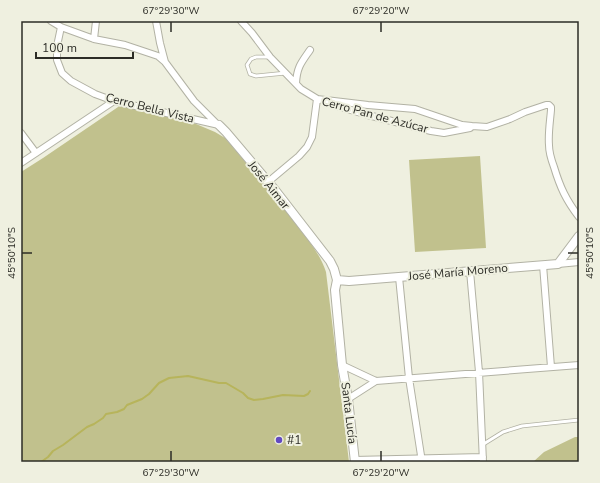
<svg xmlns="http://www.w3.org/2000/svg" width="600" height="483" font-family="'Nunito Sans',sans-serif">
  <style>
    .green { fill: #c1c18d }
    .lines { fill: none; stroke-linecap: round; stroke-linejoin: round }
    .stream { stroke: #b7b45b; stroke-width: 2 }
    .service-casing { stroke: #b2b2a4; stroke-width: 4.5 }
    .minor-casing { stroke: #b2b2a4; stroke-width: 8 }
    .tertiary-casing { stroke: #b2b2a4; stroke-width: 10 }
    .service { stroke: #fff; stroke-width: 3 }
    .minor { stroke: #fff; stroke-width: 6 }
    .tertiary { stroke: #fff; stroke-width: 8 }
    .ticks { fill: none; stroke: #2c2c26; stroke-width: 1.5 }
    .poi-dot { fill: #624ac2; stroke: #eff0e0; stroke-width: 1.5 }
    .labels { text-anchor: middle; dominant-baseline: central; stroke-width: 4; stroke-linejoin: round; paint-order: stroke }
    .street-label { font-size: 12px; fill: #2c2c26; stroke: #eff0e0 }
    .poi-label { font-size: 12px; fill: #2c2c26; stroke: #eff0e0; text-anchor: start }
    .neatline { fill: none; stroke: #2c2c26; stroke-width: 1.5 }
    .ticks-label { font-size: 10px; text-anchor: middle; fill: #2c2c26 }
  </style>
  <rect width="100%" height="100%" fill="#eff0e0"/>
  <path class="green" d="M121 105 196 124 215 132 225 138C249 166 273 194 295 223 307 239 320 253 326 272L349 462H21V172L43 158Z
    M480 156 486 248 415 252 409 160Z
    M575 437H579V462H533L544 452Z"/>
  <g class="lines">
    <path class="stream" d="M41 462 48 457 53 451 63 445 87 427 94 424 103 418 106 414 117 412 124 409 127 405 142 399 149 394 159 383 169 378 188 376 219 383H226L243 393 248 398 254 400 263 399 283 395 304 396 308 394 310 391"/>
    <g class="service-casing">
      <path id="service" d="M270 57H256L251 59 247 65 250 74 256 76 286 73
        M482 445 503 432 522 426 579 420"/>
    </g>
    <g class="minor-casing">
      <path id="minor" d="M51 21 61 27 94 39 125 45 158 56 165 62
        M156 21 160 43 165 62 194 101 218 125
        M241 21 252 33 270 57 301 89 319 100
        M61 27 57 46V60L62 73 71 81 95 94 114 101 219 125
        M94 39 96 21
        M296 83C297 67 301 63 310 50
        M317 99 368 105 415 109 462 125 472 126 487 127 510 119 525 112 546 105H549L551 107V110C550 122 548 134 549 145 549 153 551 159 554 167 560 187 566 200 579 217
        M330 104 368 115 431 131 444 133 470 128
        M21 133 36 153
        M21 163 114 101
        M268 182 299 156 307 147 312 137 317 99
        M558 264 579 262
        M543 265 551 367
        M470 271 479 372 483 462
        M399 277 409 378 422 462
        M342 365 376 381 579 365
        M348 399 376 381
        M354 460 483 457"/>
    </g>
    <g class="tertiary-casing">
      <path id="tertiary" d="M219 125 226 132 275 190 330 261 334 269 337 280 335 290 342 365 348 399 355 462
        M337 280 349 281 558 264 579 236"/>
    </g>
    <use href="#service" class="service"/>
    <use href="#minor" class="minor"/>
    <use href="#tertiary" class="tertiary"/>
  </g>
  <path class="ticks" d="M171 22V32M381 22V32M22 253H32M568 253H578M171 451V461M381 451V461"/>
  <circle class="poi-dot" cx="279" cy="440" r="4"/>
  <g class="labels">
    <g class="street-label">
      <text transform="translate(150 108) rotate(14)">Cerro Bella Vista</text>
      <text transform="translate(375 115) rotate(15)">Cerro Pan de Azúcar</text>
      <text transform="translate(269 185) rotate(51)">José Aimar</text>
      <text transform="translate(458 272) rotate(-5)">José María Moreno</text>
      <text transform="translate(349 413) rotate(83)">Santa Lucía</text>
    </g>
    <g class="poi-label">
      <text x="287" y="440">#1</text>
    </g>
  </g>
  <rect width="600" height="483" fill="none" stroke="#eff0e0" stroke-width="44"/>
  <path d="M36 52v6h97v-6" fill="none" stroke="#2c2c26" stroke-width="2"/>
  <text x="42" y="52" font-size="12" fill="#2c2c26" stroke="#eff0e0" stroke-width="3" paint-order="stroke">100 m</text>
  <rect x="22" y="22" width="556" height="439" class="neatline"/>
  <g class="ticks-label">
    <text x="171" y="14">67°29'30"W</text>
    <text x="381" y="14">67°29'20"W</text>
    <text transform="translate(11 253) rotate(-90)" y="4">45°50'10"S</text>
    <text transform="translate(589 253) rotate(-90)" y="4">45°50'10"S</text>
    <text x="171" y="476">67°29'30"W</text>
    <text x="381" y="476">67°29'20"W</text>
  </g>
</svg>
